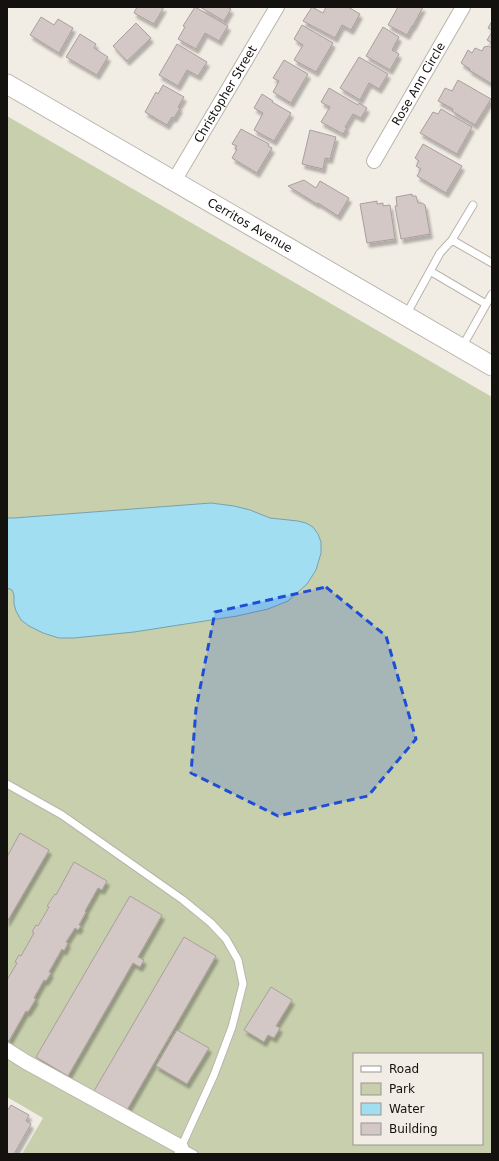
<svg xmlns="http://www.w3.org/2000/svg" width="499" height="1161" font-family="'DejaVu Sans',sans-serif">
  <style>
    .green { fill: #c8cfad; fill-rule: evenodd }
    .water { fill: #a1def2; stroke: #77a1ae }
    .building { fill: #d3c8c6; stroke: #a99e9d; filter: url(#shadow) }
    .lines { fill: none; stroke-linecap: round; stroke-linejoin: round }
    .lane-casing { stroke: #b9b4ac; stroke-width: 9 }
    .street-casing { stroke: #b9b4ac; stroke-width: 16 }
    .secondary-casing { stroke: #b9b4ac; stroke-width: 21 }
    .lane { stroke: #fff; stroke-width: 7 }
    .street { stroke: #fff; stroke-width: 14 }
    .secondary { stroke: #fff; stroke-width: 19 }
    .marked { fill: #1d4ed8; fill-opacity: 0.2; stroke: #1d4ed8; stroke-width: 3; stroke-dasharray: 8 5; stroke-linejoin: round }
    .labels { text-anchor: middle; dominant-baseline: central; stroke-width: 3; stroke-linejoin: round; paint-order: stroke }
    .street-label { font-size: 12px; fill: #14120f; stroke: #f2ede4 }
  </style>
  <defs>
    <filter id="shadow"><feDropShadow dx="2.5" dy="4.5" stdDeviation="1" flood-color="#0004"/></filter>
  </defs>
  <rect width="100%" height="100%" fill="#f2ede4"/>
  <path class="green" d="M7 116 492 397V1154H22L43 1118 7 1097ZM354 1054H482V1144H354Z"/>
  <path class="water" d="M211 503 234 506 250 510 270 518 298 521 306 523 313 527 318 534 321 542V553L316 570 307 584 288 601 268 609 237 616 134 632 74 638H59L43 633 29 626 21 620 16 611 14 604V595L12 590 7 588V518H14Z"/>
  <path class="building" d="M137 7H164L154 24 134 13Z
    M195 7 228 26 219 41 205 33 196 49 178 39 185 27 183 26Z
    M200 7H227L231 9 224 21Z
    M312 7 323 13 326 7H348L360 14 351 30 342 25 335 38 303 21Z
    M398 7H423L413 26H412L407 35 388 25Z
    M41 17 54 25 58 19 73 28 59 53 30 35Z
    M492 21V30L488 28Z
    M136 23 151 38 127 61 113 46Z
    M302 25 333 43 316 72 294 60 303 45 294 39Z
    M383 27 399 37 392 50 399 54 390 70 366 56Z
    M492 32V43L487 40Z
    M80 34 96 44 94 48 108 57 97 75 66 57Z
    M177 44 207 62 198 76 187 70 178 86 159 75Z
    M489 46 492 48V84L469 70 470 69 461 63 468 50 472 53 475 48 482 51 484 47Z
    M359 57 388 74 379 89 369 83 360 100 340 88Z
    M284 60 308 74 291 103 273 92 279 81 273 78Z
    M458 80 491 99 475 125 452 111 453 109 438 101 445 88 452 91Z
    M163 85 184 97 178 107 180 108 174 118 172 117 167 125 145 112 156 92 158 94Z
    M329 88 358 105 359 103 367 108 361 118 353 114 345 127 347 128 343 134 321 122 330 107 321 102Z
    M262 94 273 101 272 102 291 113 274 141 254 130 263 113 254 108Z
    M441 109 472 127 457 154 420 133 433 112 438 114Z
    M241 129 269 144 268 146 272 148 257 173 232 158 237 149H235L237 146 232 144Z
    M310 130 336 137 330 159 325 158 323 169 302 164Z
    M423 144 462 166 446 193 417 176 421 169 416 166 419 161 415 158Z
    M304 180 316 188 320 181 349 198 338 216 318 203 317 204 288 186Z
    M412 194V196H416L418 203H422L425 205 430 234 401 239 395 206H397L396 197Z
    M377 201V204L383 203V206L390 205 395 239 367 243 360 204Z
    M20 833 49 850 7 922V857Z
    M74 862 107 881 102 890 98 888 85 911 86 912 79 925 81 926 78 930 75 928 66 942 68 943 64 951 62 949 49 972 51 973 46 981 44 980 34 998 36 999 28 1012 26 1011 9 1041 7 1039V980L17 963 15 962 19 955 21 956 34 933 32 932 36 925 38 926 49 907 47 906 55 894 56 895Z
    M130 896 162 915 138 957 144 960 140 967 133 963 68 1076 36 1057Z
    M184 937 216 956 127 1110 94 1091Z
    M271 987 292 1000 276 1026 280 1028 274 1038 268 1035 264 1042 244 1030Z
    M177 1030 209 1048 187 1084 156 1066Z
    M11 1105 29 1115 26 1121 31 1124 14 1154H9L7 1153V1111Z"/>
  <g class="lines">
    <g class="lane-casing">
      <path id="lane" d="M452 240 492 263
        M430 271 486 304
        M406 315 440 253 452 240 473 205
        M462 347 492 294
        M7 784 62 815 183 900 211 923 226 939 238 960 243 984 232 1027 214 1075 178 1154
        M181 1147 194 1154"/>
    </g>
    <g class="street-casing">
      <g id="street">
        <path id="s1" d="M374 161 463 7"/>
        <path id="s2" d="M174 181 277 7"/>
        <path d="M7 1050 26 1062 181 1147"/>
      </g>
    </g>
    <g class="secondary-casing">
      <g id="secondary">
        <path id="s3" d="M7 84 492 366"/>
      </g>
    </g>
    <use href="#lane" class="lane"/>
    <use href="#street" class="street"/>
    <use href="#secondary" class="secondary"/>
  </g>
  <path class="marked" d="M326 587 386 636 416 739 368 796 278 816 191 773 196 709 215 612Z"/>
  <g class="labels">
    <g class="street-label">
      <text stroke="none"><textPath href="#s1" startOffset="89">Rose Ann Circle</textPath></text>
      <text stroke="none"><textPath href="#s2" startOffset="101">Christopher Street</textPath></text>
      <text stroke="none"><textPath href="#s3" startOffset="281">Cerritos Avenue</textPath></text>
    </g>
  </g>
  <rect width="499" height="1161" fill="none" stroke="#14120f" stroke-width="16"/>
  <rect x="353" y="1053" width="130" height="92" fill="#f2ede4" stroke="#99958f"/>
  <rect x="361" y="1066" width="20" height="6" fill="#ffffff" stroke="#99958f"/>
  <text x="389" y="1073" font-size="12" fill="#14120f">Road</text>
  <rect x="361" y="1083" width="20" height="12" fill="#c8cfad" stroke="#99958f"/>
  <text x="389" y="1093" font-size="12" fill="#14120f">Park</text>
  <rect x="361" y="1103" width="20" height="12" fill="#a1def2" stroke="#99958f"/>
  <text x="389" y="1113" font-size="12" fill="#14120f">Water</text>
  <rect x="361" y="1123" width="20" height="12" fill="#d3c8c6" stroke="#99958f"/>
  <text x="389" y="1133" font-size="12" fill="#14120f">Building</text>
</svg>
